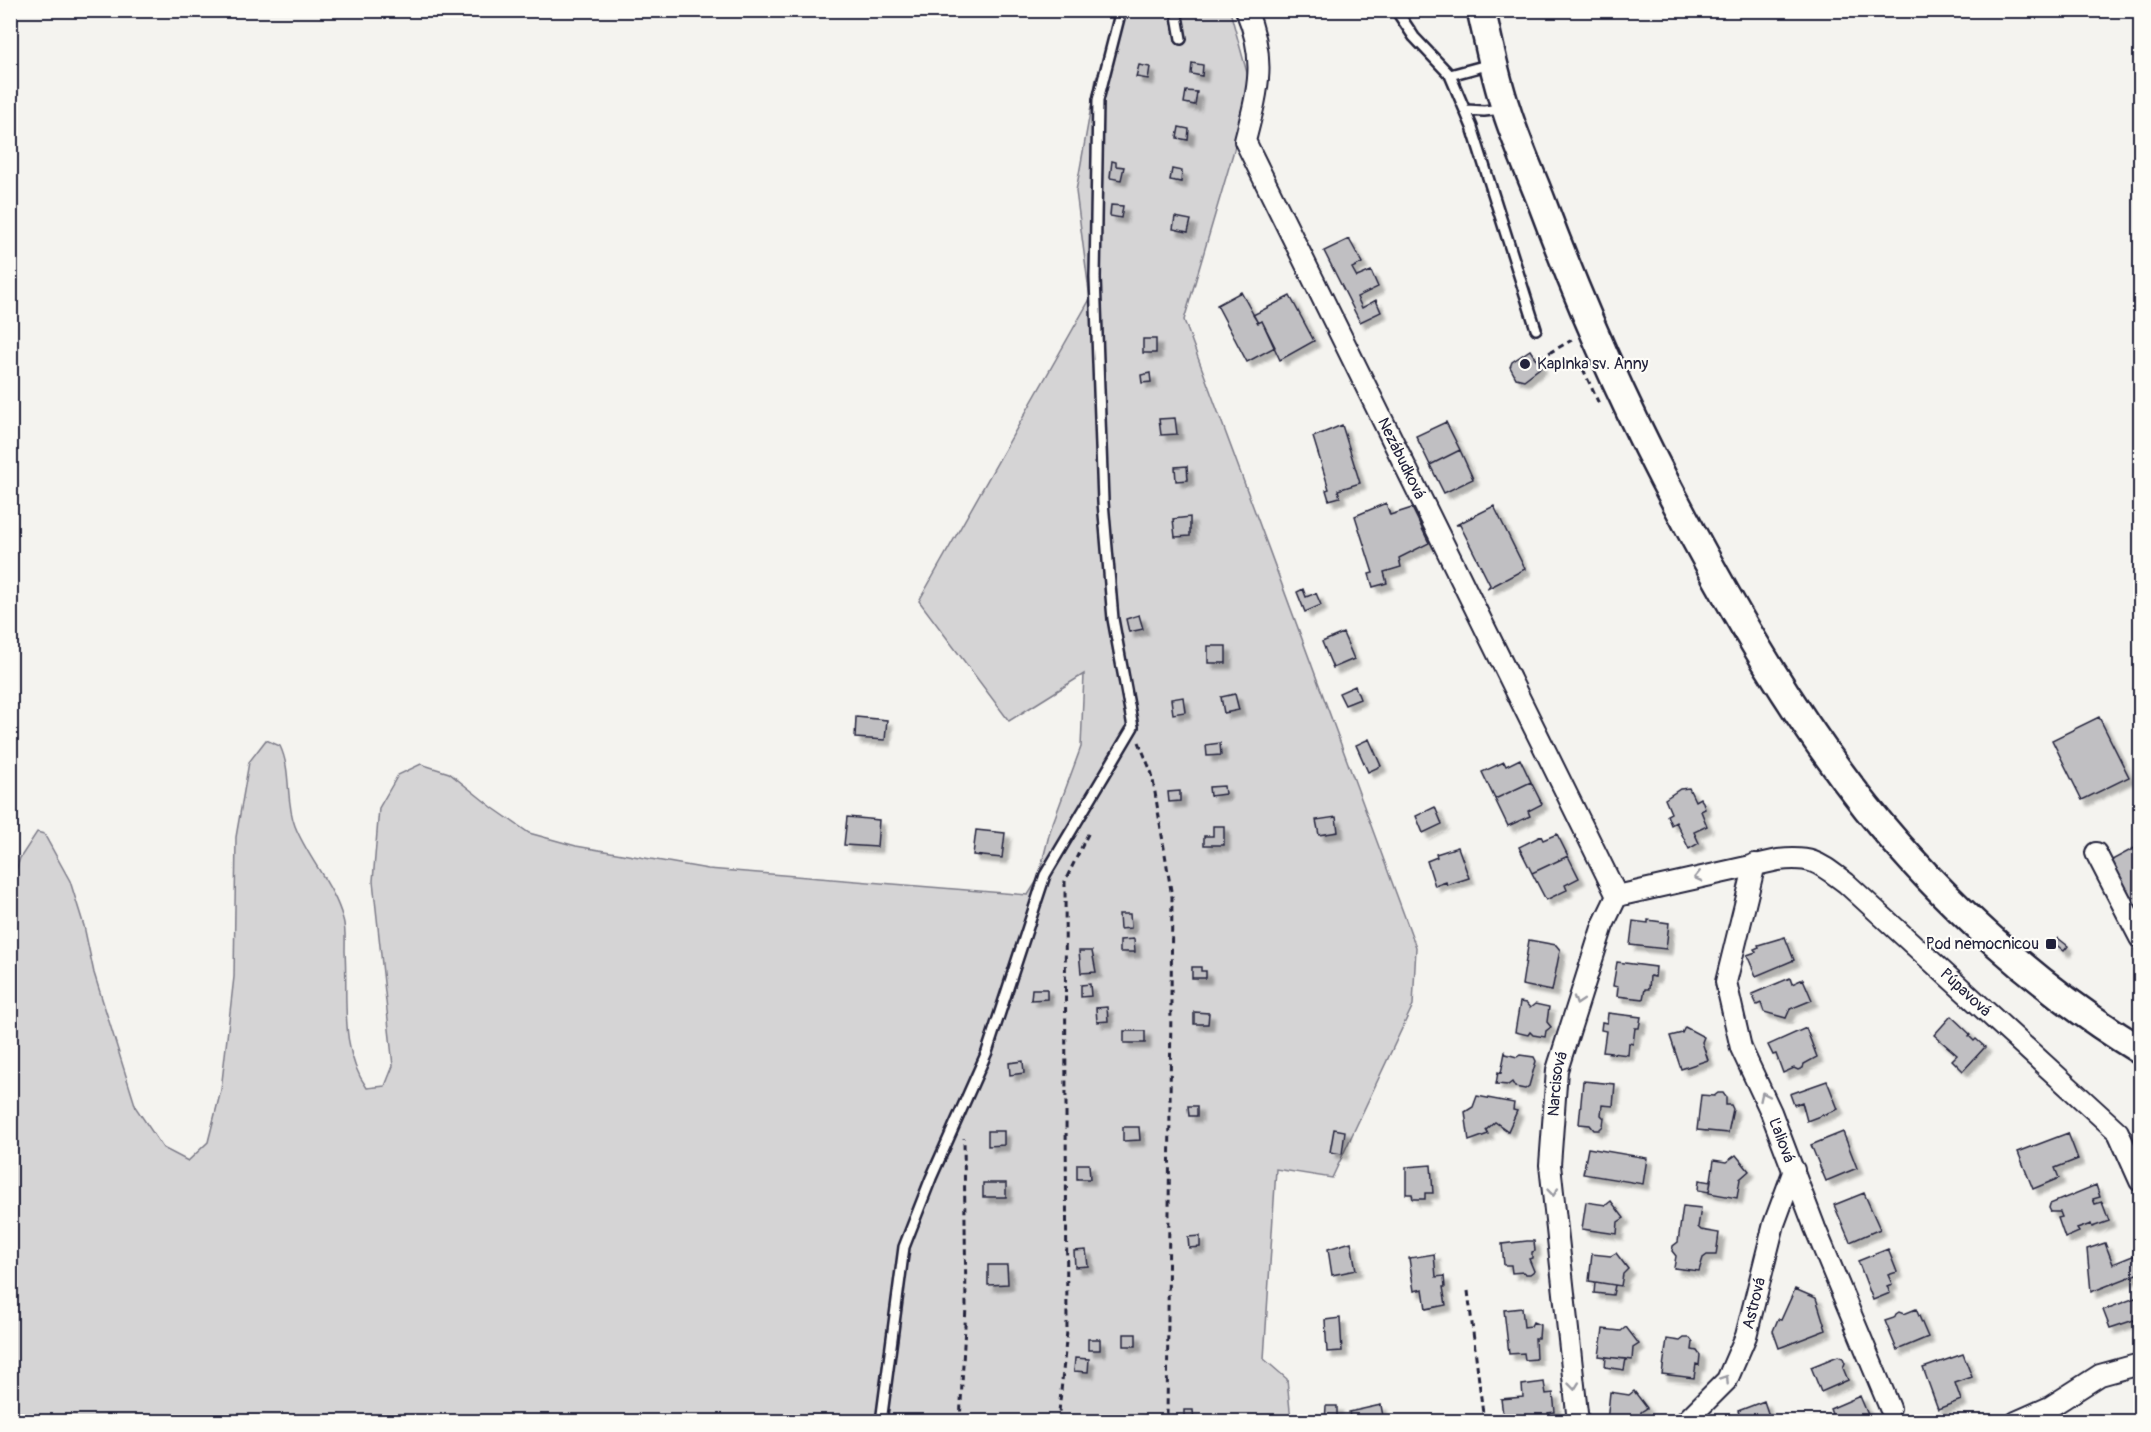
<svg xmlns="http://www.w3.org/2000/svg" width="2151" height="1432" font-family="Pangolin,sans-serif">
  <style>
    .green { fill: #d5d4d5; stroke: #7c7b88; stroke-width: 1.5 }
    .building { fill: #c0bfc2; stroke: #22223b; stroke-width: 1.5; filter: url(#shadow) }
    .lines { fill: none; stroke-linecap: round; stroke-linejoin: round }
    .lane-casing { stroke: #22223b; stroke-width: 14 }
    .street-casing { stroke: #22223b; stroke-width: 24 }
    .secondary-casing { stroke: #22223b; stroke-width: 32 }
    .path { stroke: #22223b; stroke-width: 3; stroke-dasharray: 6 4.5; stroke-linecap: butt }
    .lane { stroke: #fdfcf7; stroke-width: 9 }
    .street { stroke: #fdfcf7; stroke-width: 20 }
    .secondary { stroke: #fdfcf7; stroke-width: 27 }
    .oneway { stroke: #9a9aa2 }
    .poi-dot { fill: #22223b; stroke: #fdfcf7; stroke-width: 2 }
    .labels { text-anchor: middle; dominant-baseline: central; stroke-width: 4.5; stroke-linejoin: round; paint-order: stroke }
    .poi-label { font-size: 16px; fill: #22223b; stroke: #fdfcf7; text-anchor: start }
    .street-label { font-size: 16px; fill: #22223b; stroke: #fdfcf7 }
  </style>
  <defs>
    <filter id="shadow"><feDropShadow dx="5.5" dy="5.5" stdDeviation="1.5" flood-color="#0004"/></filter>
  </defs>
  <rect width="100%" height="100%" fill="#f4f3ef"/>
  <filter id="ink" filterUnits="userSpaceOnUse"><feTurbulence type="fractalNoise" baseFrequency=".0167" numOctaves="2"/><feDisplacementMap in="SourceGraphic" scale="12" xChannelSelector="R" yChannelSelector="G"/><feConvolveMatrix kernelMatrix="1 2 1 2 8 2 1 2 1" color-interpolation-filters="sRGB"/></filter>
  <g filter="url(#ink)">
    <path class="green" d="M1124 11H1230L1249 80 1234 150 1184 320 1416 947 1413 1005 1332 1178 1276 1169 1264 1359 1287 1379 1291 1421 11 1422 10 889 20 858 37 832 44 834 70 881 84 926 94 973 136 1108 163 1148 188 1161 208 1142 221 1090 234 977 236 837 249 762 266 740 280 746C292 771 285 801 295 826 308 859 334 885 343 919 346 929 345 941 345 951 348 997 339 1049 367 1088L385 1086 393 1066 373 881 379 808 398 775 421 764 449 773 493 808 529 833 576 846 708 869 1028 895 1038 879 1050 831 1081 747 1084 674 1009 721 919 601 1090 299 1076 191 1096 79Z"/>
    <path class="building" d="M1192 63 1203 65 1202 76 1191 74Z
      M1139 65 1150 67 1148 79 1136 77Z
      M1186 91 1197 92 1195 105 1184 103Z
      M1179 127 1189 129 1188 140 1177 138Z
      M1112 161 1116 162V166L1124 167 1121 180 1110 178Z
      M1172 169 1182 171 1181 182 1170 180Z
      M1111 205 1123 206 1121 218 1110 216Z
      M1175 217 1191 220 1188 232 1173 229Z
      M1349 239 1362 263 1352 268 1357 277 1371 271 1378 287 1357 297 1362 308 1376 300 1381 312 1360 322 1324 251Z
      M1241 292 1258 323 1262 321 1275 347 1247 362 1217 305Z
      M1290 296 1314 341 1280 360 1262 321 1258 323 1253 315Z
      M1143 339H1156V353H1143Z
      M1530 350 1541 367 1524 380 1516 378 1510 367 1512 362Z
      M1150 373 1151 382 1142 383 1141 375Z
      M1175 418 1177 434 1161 435 1159 419Z
      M1446 422 1460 450 1430 465 1416 436Z
      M1342 425 1360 483 1338 490 1340 497 1329 500 1326 490 1329 489 1313 437Z
      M1460 450 1473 479 1444 493 1430 465Z
      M1187 466 1188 480 1176 481 1175 467Z
      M1386 503 1390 515 1412 508 1429 543 1399 558 1401 567 1384 572 1387 583 1373 587 1369 574 1373 573 1355 516Z
      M1494 506 1525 569 1487 589 1490 585 1460 525H1456Z
      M1190 517V536L1175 537 1173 519Z
      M1303 589 1306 597 1316 593 1321 605 1305 612 1297 592Z
      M1139 615 1143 629 1129 632 1126 619Z
      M1343 633 1354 659 1333 668 1322 642Z
      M1208 646H1226V663H1208Z
      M1355 686 1360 699 1345 705 1339 693Z
      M1235 694 1239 710 1224 713 1221 697Z
      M1183 697 1185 712 1173 714 1171 699Z
      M856 717 887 720 885 740 855 738Z
      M2099 717 2129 777 2082 800 2052 740Z
      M1369 739 1381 766 1368 772 1356 745Z
      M1220 743 1221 755 1207 756 1206 745Z
      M1520 759 1531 782 1495 799 1482 772 1504 762 1506 766Z
      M1531 782 1542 804 1528 811 1530 816 1508 826 1495 799Z
      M1224 786 1225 794 1210 796 1209 787Z
      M1689 788 1695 801 1700 798 1703 802 1705 809 1701 811 1707 826 1694 832 1699 843 1689 849 1676 822 1671 825 1667 815 1671 813 1665 799 1680 789Z
      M1180 791V801L1169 802 1168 792Z
      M1435 807 1442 824 1423 833 1416 816Z
      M847 817 879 820 877 847 844 845Z
      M1336 817 1338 832 1319 835 1316 820Z
      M1213 826H1224V845H1204V836H1213Z
      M976 830 1005 833 1002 858 973 855Z
      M1557 834 1568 856 1532 873 1519 847 1541 836 1543 840Z
      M2140 845V917L2112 860Z
      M1458 847 1469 878 1447 885 1446 882 1435 886 1427 861 1437 857 1436 854Z
      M1568 856 1579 878 1565 885 1567 890 1546 900 1532 873Z
      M1119 914H1130L1131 928 1120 929Z
      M1648 920 1669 923 1666 949 1630 945 1633 921 1648 923Z
      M1785 937 1794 960 1756 976 1747 955 1756 952 1754 949 1759 947 1758 945Z
      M2058 938 2068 946 2064 951 2054 943Z
      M1134 939 1135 952H1120V940Z
      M1529 940 1556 945 1560 950 1552 991 1522 985Z
      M1079 951H1092L1096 972 1081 973Z
      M1617 962 1656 967 1655 977 1650 976 1649 989H1645L1643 999 1617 996 1618 987 1613 986Z
      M1192 967H1201V971H1206V978H1192Z
      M1790 978 1792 984 1803 979 1812 1000 1790 1009 1786 1018 1764 1012 1761 1003 1757 1005 1752 994Z
      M1090 984 1091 996 1081 997V985Z
      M1032 989H1047V999L1031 1000Z
      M1520 1002 1526 1003 1530 1008 1535 1004 1549 1007 1547 1022 1551 1027 1546 1031 1545 1037 1533 1035 1530 1032 1528 1035 1515 1032Z
      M1107 1007 1108 1021 1097 1022 1096 1008Z
      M1194 1012 1209 1013 1208 1024H1194Z
      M1608 1013 1641 1017 1639 1028H1635L1633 1044 1629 1043 1628 1055 1603 1052 1606 1031 1601 1030 1602 1022 1607 1023Z
      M1951 1016 1971 1035 1969 1036 1974 1041 1976 1039 1985 1047 1963 1071 1952 1060 1957 1055 1934 1035Z
      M1685 1027 1704 1037 1702 1042 1708 1060 1681 1069 1670 1036 1682 1033Z
      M1806 1028 1817 1057 1804 1064 1803 1068 1798 1070 1794 1068 1783 1073 1776 1054 1773 1055 1768 1045Z
      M1124 1031H1145V1043H1124Z
      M1505 1052 1506 1054 1517 1057 1520 1055 1534 1057 1536 1061 1529 1086 1525 1089 1515 1087 1512 1082 1508 1085 1496 1084 1498 1072 1501 1073Z
      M1023 1061 1024 1073 1010 1075 1009 1063Z
      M1583 1081 1615 1084 1613 1106 1602 1105 1601 1115 1604 1118 1603 1126 1599 1130H1594L1590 1125 1579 1124Z
      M1827 1081 1838 1109 1807 1121 1802 1102 1794 1105 1790 1094Z
      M1718 1093H1723L1726 1097V1105H1731L1733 1109 1728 1133 1697 1130 1701 1095 1714 1096Z
      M1477 1096 1514 1103 1513 1110 1517 1111 1508 1131 1495 1122 1486 1130 1488 1134 1469 1141 1465 1112 1473 1107Z
      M1188 1106H1197V1116H1189Z
      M1123 1127H1139L1140 1140 1123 1141Z
      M1334 1129 1345 1131 1342 1154 1330 1152Z
      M988 1131H1004V1145L988 1146Z
      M1843 1132 1857 1168 1826 1181 1811 1145Z
      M2068 1133 2078 1159 2055 1168 2059 1178 2033 1189 2018 1152Z
      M1588 1148 1647 1158 1643 1184 1583 1174Z
      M1736 1155 1749 1171 1740 1179 1737 1198 1709 1193 1714 1160 1726 1162Z
      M1077 1164H1089L1090 1179H1077Z
      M1431 1165 1433 1193H1425V1199H1413L1412 1194H1406V1167Z
      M1699 1180 1711 1182 1709 1192 1698 1190Z
      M983 1183H1006V1197H983Z
      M2096 1185 2100 1197 2093 1199 2095 1204 2102 1202 2109 1221 2092 1227 2091 1224 2077 1229 2079 1232 2065 1238 2058 1218 2062 1217 2060 1212H2051L2049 1208 2050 1204Z
      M1864 1193 1880 1229 1850 1242 1834 1205Z
      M1611 1201 1624 1218 1618 1222 1617 1234 1582 1229 1586 1202 1606 1205Z
      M1683 1206 1701 1208 1698 1227 1701 1230 1719 1233 1716 1255H1707L1703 1258 1699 1271 1674 1268 1676 1256 1672 1251 1673 1246 1678 1242Z
      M1200 1236V1247L1189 1248 1188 1237Z
      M1527 1241H1534L1535 1251 1532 1252V1258L1529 1259 1534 1271 1530 1274H1526L1523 1272 1512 1273 1511 1265H1504L1502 1244Z
      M1351 1242 1356 1270 1332 1275 1328 1249Z
      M2105 1243 2113 1264 2135 1255 2140 1273 2091 1292 2087 1249Z
      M1888 1249 1897 1272 1888 1275 1892 1284 1887 1286 1890 1293 1873 1300 1858 1261Z
      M1086 1250 1088 1266 1075 1267 1074 1251Z
      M1616 1253 1628 1269 1623 1274 1621 1286 1589 1281 1592 1254 1611 1256Z
      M1434 1254 1436 1277 1444 1276 1445 1287H1443L1446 1305 1426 1309 1423 1289 1414 1291 1409 1258Z
      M988 1265H1007L1008 1284 988 1285Z
      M1595 1282 1615 1285 1613 1295 1594 1293Z
      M1795 1289 1816 1298 1826 1330 1779 1348 1773 1331 1778 1319 1781 1320Z
      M2140 1293V1345L2139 1346 2134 1333 2138 1332 2134 1320 2110 1328 2103 1310 2138 1297Z
      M1522 1308 1524 1327 1531 1326 1533 1322 1540 1325 1539 1338H1535L1536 1359 1525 1360 1524 1353 1509 1354 1504 1310Z
      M1916 1309 1928 1337 1897 1350 1885 1321 1894 1318 1896 1314 1899 1312 1904 1314Z
      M1340 1318 1342 1351 1327 1352 1325 1320Z
      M1626 1327 1639 1344 1633 1348 1632 1360 1599 1356 1603 1329 1621 1331Z
      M1124 1334H1136V1346H1124Z
      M1684 1338H1690L1693 1342 1692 1350 1697 1351 1700 1355 1699 1365 1696 1364 1694 1378 1662 1374 1667 1339 1680 1341Z
      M1088 1339H1100V1350H1088Z
      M1963 1354 1972 1377 1955 1383 1961 1400 1938 1409 1923 1368Z
      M1838 1356 1843 1358 1845 1363 1843 1368 1848 1380 1821 1392 1811 1367Z
      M1606 1357 1626 1359 1624 1370 1605 1367Z
      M1075 1358 1089 1359 1088 1372 1074 1371Z
      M1544 1382 1546 1394 1553 1393 1555 1412 1548 1413 1549 1422H1527L1526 1416 1516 1417V1422H1504L1501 1399 1523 1397 1522 1385Z
      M1634 1391 1647 1408 1641 1412 1640 1422H1607L1610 1392 1629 1395Z
      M1860 1396 1871 1422H1835L1830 1409Z
      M1764 1401 1770 1419 1776 1422H1742L1738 1411Z
      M1381 1405 1384 1422H1351L1349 1412Z
      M1326 1406H1337V1422H1325Z
      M1184 1410H1193L1194 1422H1184Z"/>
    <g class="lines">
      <g class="lane-casing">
        <path id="lane" d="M1176 10 1181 39
          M1396 10 1414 37 1450 75 1491 64
          M1450 75 1472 127 1536 329
          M1466 110 1484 111 1502 109
          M2050 1407 2056 1422
          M881 1422 904 1247 931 1178 987 1052 1045 875 1133 727 1113 619 1103 502 1095 278 1098 100 1121 10"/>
      </g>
      <g class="street-casing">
        <g id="street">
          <path id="s1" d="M1246 10C1267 60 1258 90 1245 141L1617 896"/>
          <path d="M2096 853 2140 938"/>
          <path id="s2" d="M1755 864 1726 982 1741 1048 1771 1112 1815 1228 1890 1408"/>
          <path id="s3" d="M1578 1422 1550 1165 1557 1070 1603 925 1617 896 1778 860C1813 856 1819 863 1846 883L2118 1132 2140 1181"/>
          <path id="s4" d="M1685 1422 1727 1380 1746 1336 1774 1224 1794 1170"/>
          <path d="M2016 1422 2050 1407 2100 1375 2140 1364"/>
        </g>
      </g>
      <g class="secondary-casing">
        <path id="secondary" d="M1481 10C1489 43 1495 77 1506 109 1516 141 1530 172 1542 203 1582 310 1628 414 1682 514 1736 616 1795 717 1867 808 1942 901 2038 988 2140 1050"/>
      </g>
      <path class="path" d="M1540 358 1572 340
        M1583 369 1600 406
        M1139 742 1152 774 1172 897 1167 1422
        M1468 1291 1484 1422
        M960 1422 966 1306 964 1138
        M1058 1422 1067 1331 1065 881 1089 832"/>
      <use href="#lane" class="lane"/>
      <use href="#street" class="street"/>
      <use href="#secondary" class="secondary"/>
    </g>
    <defs><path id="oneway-chevron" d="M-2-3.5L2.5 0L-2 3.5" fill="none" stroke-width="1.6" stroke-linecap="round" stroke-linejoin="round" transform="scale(1.5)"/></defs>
    <g class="oneway">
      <use href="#oneway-chevron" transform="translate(1698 877) rotate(167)"/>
      <use href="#oneway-chevron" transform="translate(1578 1001) rotate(108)"/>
      <use href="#oneway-chevron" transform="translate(1764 1096) rotate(-115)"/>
      <use href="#oneway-chevron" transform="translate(1553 1192) rotate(84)"/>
      <use href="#oneway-chevron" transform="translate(1725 1379) rotate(-56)"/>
      <use href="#oneway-chevron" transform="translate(1574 1386) rotate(84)"/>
    </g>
  </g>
  <g class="poi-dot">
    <circle cx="1525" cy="364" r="6"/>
    <rect x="2045" y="938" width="12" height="12" rx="3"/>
  </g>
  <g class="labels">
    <g class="poi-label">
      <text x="1537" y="364">Kaplnka sv. Anny</text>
      <text x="2039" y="944" text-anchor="end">Pod nemocnicou</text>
    </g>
    <g class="street-label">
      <text stroke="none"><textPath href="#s1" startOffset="488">Nezábudková</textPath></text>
      <text stroke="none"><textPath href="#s3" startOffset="940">Púpavová</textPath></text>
      <text stroke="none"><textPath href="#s3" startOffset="340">Narcisová</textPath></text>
      <text stroke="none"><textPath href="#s2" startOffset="290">Ľaliová</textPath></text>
      <text stroke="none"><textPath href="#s4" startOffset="141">Astrová</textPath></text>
    </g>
  </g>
  <rect width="2151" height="1432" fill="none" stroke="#fdfcf7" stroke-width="36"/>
  <rect x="18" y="18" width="2115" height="1396" fill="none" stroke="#22223b" stroke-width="2" filter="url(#ink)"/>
</svg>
